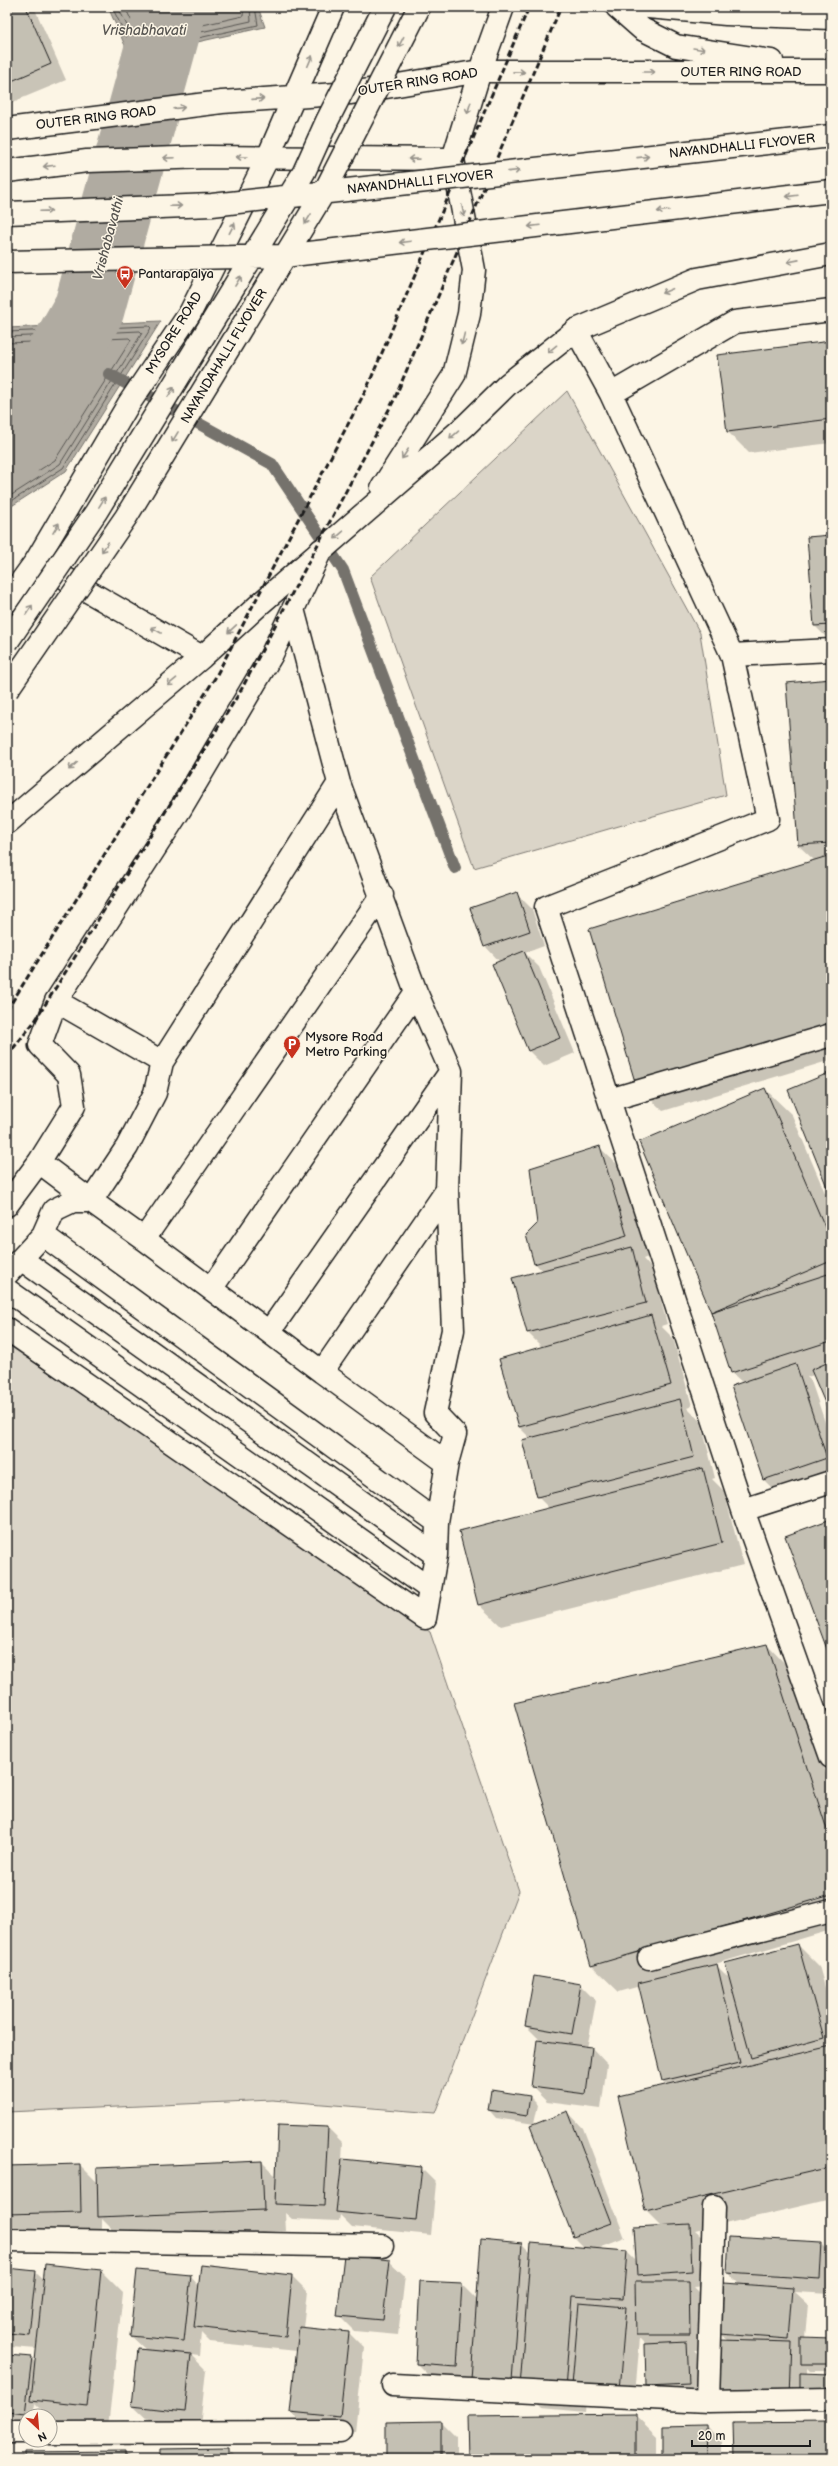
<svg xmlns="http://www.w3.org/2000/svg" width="838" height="2466" font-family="'Balsamiq Sans',sans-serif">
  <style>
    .green { fill: #dbd5c8; stroke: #7c7872 }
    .water { fill: #b0aba1; stroke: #75726c }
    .shadow { fill: #0003 }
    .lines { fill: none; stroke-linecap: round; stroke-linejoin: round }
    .shore { stroke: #575551; stroke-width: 1 }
    .stream { stroke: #75726c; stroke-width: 12 }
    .river { stroke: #b0aba1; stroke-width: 71 }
    .building { fill: #c4c0b3; stroke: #1c1c1c }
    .lane-casing { stroke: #1c1c1c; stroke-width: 25 }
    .street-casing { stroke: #1c1c1c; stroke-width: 25 }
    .secondary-casing { stroke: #1c1c1c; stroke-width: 25 }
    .highway-casing { stroke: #1c1c1c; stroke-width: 25 }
    .lane { stroke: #fcf5e5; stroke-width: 22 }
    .street { stroke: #fcf5e5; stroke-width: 22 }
    .secondary { stroke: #fcf5e5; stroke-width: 22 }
    .highway { stroke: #fcf5e5; stroke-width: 22 }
    .rail { stroke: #1c1c1c; stroke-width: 3; stroke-dasharray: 6 3; stroke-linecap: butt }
    .highway-bridge-casing { stroke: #1c1c1c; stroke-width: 25; stroke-linecap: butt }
    .highway-bridge { stroke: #fcf5e5; stroke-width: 22 }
    .oneway { stroke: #97938b }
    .labels { text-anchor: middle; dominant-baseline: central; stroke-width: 3; stroke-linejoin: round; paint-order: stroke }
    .street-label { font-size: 13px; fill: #1c1c1c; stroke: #fcf5e5 }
    .poi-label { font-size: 13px; fill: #1c1c1c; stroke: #fcf5e5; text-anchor: start }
    .water-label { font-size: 14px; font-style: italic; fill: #575551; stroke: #fcf5e5 }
  </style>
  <rect width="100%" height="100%" fill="#fcf5e5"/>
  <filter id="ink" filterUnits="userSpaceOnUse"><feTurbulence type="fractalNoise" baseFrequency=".025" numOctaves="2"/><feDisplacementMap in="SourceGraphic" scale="8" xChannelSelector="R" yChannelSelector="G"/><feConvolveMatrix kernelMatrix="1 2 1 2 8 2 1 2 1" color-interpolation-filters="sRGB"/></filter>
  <g filter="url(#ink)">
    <path class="green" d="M567 391 700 633 726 795 474 868 370 577Z
      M7 1344 430 1632 519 1891 435 2113 272 2100 7 2112Z"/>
    <path class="water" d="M108 7H258L265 27 130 57Z
      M161 321 66 471 7 509V328Z"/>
    <path class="shadow" d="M7 7H34L66 80 8 104Z
      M831 342V443L749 453 728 432Z
      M831 536V641H830L815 626Z
      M831 680V1060L663 1111 636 1085 815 861 798 845 787 684Z
      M516 893 532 909 544 946 525 953 539 967 575 1053 544 1066 529 1051 493 965 500 962 485 946Z
      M765 1089 792 1115 831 1207V1414L814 1375 807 1377 811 1381 831 1440V1477L779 1495 764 1480 743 1383 732 1373 712 1312 640 1143Z
      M7 1100 10 1103 7 1107Z
      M600 1148 622 1169 648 1257 643 1259 653 1270 667 1324 661 1326 673 1338 692 1406 687 1408 701 1422 715 1478 712 1479 724 1491 743 1565 501 1626 479 1605 460 1532 550 1509 538 1497 531 1439 519 1427 542 1347 528 1333 513 1278 542 1271 535 1263 538 1225Z
      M767 1645 793 1672 831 1789V1930L715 1964 731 1980 798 1945 819 1966 831 2009V2199L695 2231 705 2240 707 2286 694 2287 704 2297V2350H694L702 2358 704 2399 663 2401 647 2386 646 2344 640 2338 634 2405 587 2401 586 2412 542 2408 527 2393 432 2379 417 2364 421 2282 462 2284 478 2300 482 2240 522 2244 531 2253 585 2248 574 2237 568 2112 583 2128 625 2238 597 2249 627 2252 638 2263 662 2226 646 2210 667 2085 663 2081 640 1986 619 1992 592 1966 516 1703Z
      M580 1985 596 2001 587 2048H592L607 2064 601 2109 547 2102 532 2087 542 2042 526 2026Z
      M530 2097 538 2105 534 2124 496 2118 489 2110Z
      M328 2128 343 2143 342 2160 421 2168 436 2183 431 2235 352 2227 340 2215 339 2221 292 2219 285 2213 286 2231 121 2238 102 2219V2234L7 2236V2167L80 2165 98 2183 262 2162 277 2177Z
      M730 2238 821 2243 831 2253V2294L795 2292 808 2304 805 2338 831 2339V2371H810L807 2368V2374L831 2375 806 2400 805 2412 734 2410 729 2341 721 2334 740 2285 728 2273Z
      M389 2261 405 2276 398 2335 354 2331 338 2315Z
      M46 2265 101 2271 123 2293 108 2427 54 2422 35 2403 33 2416H26V2420L7 2419V2356L31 2358 36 2363 37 2349 11 2347 7 2343V2269L35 2272 45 2281Z
      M201 2266 292 2276 307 2291 303 2328 349 2333 364 2348 355 2432 306 2427 291 2412 297 2351 210 2342 201 2333 199 2356 191 2355 206 2370 200 2427 149 2421 133 2406 146 2350 131 2336 190 2276 199 2286Z
      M635 2415 657 2436V2459H469Z
      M441 2422 456 2437V2459H387Z
      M706 2426 722 2442V2459H664V2427Z
      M228 2449 238 2459H161Z
      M7 2451 15 2459H7Z
      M124 2452 132 2459H25Z"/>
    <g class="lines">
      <path class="shore" d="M112 7 134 52 258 25 255 7
        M118 7 137 46 251 21 250 7
        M125 7 140 39 243 16 244 7
        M7 332 149 326 151 328 63 468 7 504
        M7 337 140 331 142 333 60 464 7 498
        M7 343 129 338 131 340 55 460 7 491"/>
      <path class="stream" d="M109 374 272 464 343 570 455 868"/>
      <path class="river" d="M7 454 89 309 171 9 170 7"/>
    </g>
    <path class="building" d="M7 7H26L51 64 7 83Z
      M831 341V419L727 432 717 355Z
      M831 535V625L814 626 807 537Z
      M831 679V843L798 845 786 683Z
      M831 855V1026L636 1085 589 929Z
      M517 892 530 931 484 947 470 908Z
      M524 951 560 1038 528 1051 492 964Z
      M831 1072V1197L788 1090Z
      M765 1088 831 1241V1261L711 1312 639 1142Z
      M600 1146 627 1236 534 1264 526 1235 537 1224 530 1168Z
      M632 1247 646 1303 527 1333 512 1278Z
      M831 1273V1341L731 1373 711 1312Z
      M651 1315 671 1385 519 1427 499 1359Z
      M831 1361V1417L811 1370Z
      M796 1364 827 1458 763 1480 731 1386Z
      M680 1399 694 1457 537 1497 522 1440Z
      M703 1468 722 1543 478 1605 459 1531Z
      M831 1519V1660L785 1536Z
      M767 1644 831 1842V1895L591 1966 514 1703Z
      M798 1944 824 2038 751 2058 725 1963Z
      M717 1964 740 2063 662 2081 638 1983Z
      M534 1976 581 1984 572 2034 525 2026Z
      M537 2040 592 2047 586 2094 531 2087Z
      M831 2046V2167L645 2210 618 2096Z
      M491 2090 530 2096 527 2116 488 2110Z
      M568 2111 611 2223 573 2237 530 2126Z
      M278 2125 328 2127 324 2206 275 2204Z
      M342 2159 422 2167 416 2220 336 2212Z
      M262 2161 264 2210 98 2217 97 2168Z
      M80 2164 81 2212 7 2214V2166Z
      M690 2224 692 2271 637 2275 634 2227Z
      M729 2237 822 2242 820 2279 727 2273Z
      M481 2239 522 2243 512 2381 471 2379Z
      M531 2243 627 2251 623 2299 572 2296 565 2390 520 2387Z
      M344 2255 390 2260 383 2320 337 2316Z
      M45 2264 101 2270 87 2406 31 2400Z
      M201 2265 292 2275 286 2337 194 2327Z
      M7 2268 36 2271 29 2335 7 2333Z
      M137 2270 191 2275 184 2341 130 2336Z
      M420 2281 462 2283 457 2367 416 2364Z
      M635 2281H689L690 2335H636Z
      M724 2283 793 2288 789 2339 720 2334Z
      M579 2303 626 2307 619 2390 572 2386Z
      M299 2327 349 2332 340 2417 290 2412Z
      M801 2337 831 2338V2364H801Z
      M719 2340 792 2342 790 2397 717 2395Z
      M687 2342 689 2384 646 2386 645 2344Z
      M138 2349 191 2354 185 2412 132 2406Z
      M7 2355 32 2357 25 2414 7 2412Z
      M800 2373 831 2374V2395H800Z
      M636 2414V2459H468L467 2416Z
      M441 2421V2459H386V2422Z
      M831 2422V2459H734L733 2423Z
      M706 2425 707 2459H663V2426Z
      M229 2448V2459H160V2449Z
      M125 2451V2459H24V2452Z"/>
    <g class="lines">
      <g class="lane-casing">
        <path id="lane" d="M293 609 339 783 416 992 451 1071 447 1190 453 1330 435 1413 455 1434 447 1463 322 1372
          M732 655 831 650
          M56 1001 162 1062
          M39 1162 91 1201 127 1147 155 1093 162 1062 339 783
          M7 1205 39 1162 74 1106 69 1075 40 1045 56 1001 181 808 271 656 321 550
          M43 1235 437 1522
          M144 1239 211 1289 416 992
          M21 1259 436 1555
          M7 1274 43 1235 54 1210 73 1201H91L144 1239 382 895
          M211 1289 269 1332 451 1071
          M7 1290 430 1589
          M7 1329 425 1618 436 1555 437 1522 447 1463
          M269 1332 322 1372 447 1190
          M649 1958 831 1911"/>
      </g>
      <g class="street-casing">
        <path id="street" d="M648 7 726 14 831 18
          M576 330 611 394 732 655 768 819 546 907 743 1510 831 1757
          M611 394 735 322 831 310
          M609 1100 831 1035
          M743 1510 831 1482
          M7 2240 382 2246
          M393 2385 708 2401 831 2399
          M708 2401 714 2207
          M7 2432H26
          M50 2433 340 2432"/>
      </g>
      <g class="secondary-casing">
        <path id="secondary" d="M617 7 642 29 676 46 772 61
          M7 129 222 102 351 93 480 71H831
          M382 488 454 375 469 314 474 270 453 159 480 71 503 7
          M39 563 202 657
          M7 601 36 561 128 405 190 313 268 157 333 7
          M7 823 202 657 261 603 465 426 508 384 576 330 697 279 831 254"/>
      </g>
      <g class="highway-casing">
        <path id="highway" d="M7 171 87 161 208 157 453 159"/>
      </g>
      <use href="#lane" class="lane"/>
      <use href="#street" class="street"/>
      <use href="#secondary" class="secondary"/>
      <use href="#highway" class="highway"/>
      <path class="rail" d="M7 1010 215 678 367 388 529 7
        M7 1056 35 1021 240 692 394 400 561 7"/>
      <g class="highway-bridge-casing">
        <path id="highway-bridge" d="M7 213 212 205 831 136
          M7 262 284 256 831 191
          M7 642 96 512 304 172 327 121 385 7
          M7 690 126 517 327 187 419 7"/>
      </g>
      <use href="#highway-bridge" class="highway-bridge"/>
    </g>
    <defs><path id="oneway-shaft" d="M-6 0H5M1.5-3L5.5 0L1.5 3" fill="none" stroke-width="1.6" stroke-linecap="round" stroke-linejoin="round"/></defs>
    <g class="oneway">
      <use href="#oneway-shaft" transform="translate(401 42) rotate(117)"/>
      <use href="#oneway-shaft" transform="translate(699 49) rotate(9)"/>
      <use href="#oneway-shaft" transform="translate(310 61) rotate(-67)"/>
      <use href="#oneway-shaft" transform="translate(519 72) rotate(1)"/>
      <use href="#oneway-shaft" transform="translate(649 72)"/>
      <use href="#oneway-shaft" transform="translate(258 99) rotate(-4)"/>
      <use href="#oneway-shaft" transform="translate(179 108) rotate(-7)"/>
      <use href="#oneway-shaft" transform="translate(469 108) rotate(107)"/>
      <use href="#oneway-shaft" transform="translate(242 157) rotate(180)"/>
      <use href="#oneway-shaft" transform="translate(643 157) rotate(-6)"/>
      <use href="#oneway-shaft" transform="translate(169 158) rotate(178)"/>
      <use href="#oneway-shaft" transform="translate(414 159) rotate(-179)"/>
      <use href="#oneway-shaft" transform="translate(49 166) rotate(173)"/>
      <use href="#oneway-shaft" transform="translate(514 171) rotate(-6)"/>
      <use href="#oneway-shaft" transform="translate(792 196) rotate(173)"/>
      <use href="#oneway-shaft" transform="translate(176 206) rotate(-2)"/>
      <use href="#oneway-shaft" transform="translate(46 211) rotate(-2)"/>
      <use href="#oneway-shaft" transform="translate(463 211) rotate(79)"/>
      <use href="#oneway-shaft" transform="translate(663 211) rotate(173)"/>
      <use href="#oneway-shaft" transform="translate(308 219) rotate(121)"/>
      <use href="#oneway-shaft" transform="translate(534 226) rotate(173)"/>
      <use href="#oneway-shaft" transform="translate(232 228) rotate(-63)"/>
      <use href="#oneway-shaft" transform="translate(405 242) rotate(173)"/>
      <use href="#oneway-shaft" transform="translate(793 261) rotate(169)"/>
      <use href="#oneway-shaft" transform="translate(238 281) rotate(-59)"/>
      <use href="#oneway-shaft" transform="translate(667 291) rotate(157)"/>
      <use href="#oneway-shaft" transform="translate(463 339) rotate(104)"/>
      <use href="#oneway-shaft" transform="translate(552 349) rotate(141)"/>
      <use href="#oneway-shaft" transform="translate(171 392) rotate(-58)"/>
      <use href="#oneway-shaft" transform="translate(454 435) rotate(139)"/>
      <use href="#oneway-shaft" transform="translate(175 437) rotate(121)"/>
      <use href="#oneway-shaft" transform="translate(405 454) rotate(123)"/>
      <use href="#oneway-shaft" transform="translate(102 502) rotate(-58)"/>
      <use href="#oneway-shaft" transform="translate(56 528) rotate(-59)"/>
      <use href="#oneway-shaft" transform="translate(339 535) rotate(139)"/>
      <use href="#oneway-shaft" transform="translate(105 547) rotate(124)"/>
      <use href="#oneway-shaft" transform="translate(29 610) rotate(-56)"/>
      <use href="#oneway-shaft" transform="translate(232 629) rotate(137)"/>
      <use href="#oneway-shaft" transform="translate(156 630) rotate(-150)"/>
      <use href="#oneway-shaft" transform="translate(172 682) rotate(140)"/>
      <use href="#oneway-shaft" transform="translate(73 766) rotate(139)"/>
    </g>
  </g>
  <defs>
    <g id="bus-pin" transform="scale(0.9)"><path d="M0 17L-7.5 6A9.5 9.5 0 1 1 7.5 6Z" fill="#c8321e" stroke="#fcf5e5"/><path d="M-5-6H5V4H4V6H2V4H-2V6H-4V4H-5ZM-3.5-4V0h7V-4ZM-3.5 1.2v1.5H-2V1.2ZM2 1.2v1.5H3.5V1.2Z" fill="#fff"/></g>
    <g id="parking-pin" transform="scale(0.9)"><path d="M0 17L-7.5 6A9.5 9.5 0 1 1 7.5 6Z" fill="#c8321e" stroke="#fcf5e5"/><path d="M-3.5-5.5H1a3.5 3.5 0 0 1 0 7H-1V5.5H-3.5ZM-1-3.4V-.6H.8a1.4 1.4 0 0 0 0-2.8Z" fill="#fff"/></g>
  </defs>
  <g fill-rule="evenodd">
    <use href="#bus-pin" x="125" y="274"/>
    <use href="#parking-pin" x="292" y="1044"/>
  </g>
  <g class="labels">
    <g class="street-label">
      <text x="741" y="72">OUTER RING ROAD</text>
      <text transform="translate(418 82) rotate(-9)">OUTER RING ROAD</text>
      <text transform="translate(96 118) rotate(-7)">OUTER RING ROAD</text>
      <text transform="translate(742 146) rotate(-6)">NAYANDHALLI FLYOVER</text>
      <text transform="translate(420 182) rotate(-6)">NAYANDHALLI FLYOVER</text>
      <text transform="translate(174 333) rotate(-58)">MYSORE ROAD</text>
      <text transform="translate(224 356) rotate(-59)">NAYANDAHALLI FLYOVER</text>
    </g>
    <g class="poi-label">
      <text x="138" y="274">Pantarapalya</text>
      <text x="305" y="1037">Mysore Road<tspan x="305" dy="15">Metro Parking</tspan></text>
    </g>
    <g class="water-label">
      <text x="144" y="30">Vrishabhavati</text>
      <text transform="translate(108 239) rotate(-75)">Vrishabavathi</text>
    </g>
  </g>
  <rect width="838" height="2466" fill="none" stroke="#fcf5e5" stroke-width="24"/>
  <rect x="12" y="12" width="814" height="2442" fill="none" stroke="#1c1c1c" stroke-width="1.5" filter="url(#ink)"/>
  <g transform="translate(38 2428) rotate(154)"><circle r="19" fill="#fcf5e5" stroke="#a29e95"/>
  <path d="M0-3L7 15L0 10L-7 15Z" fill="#c8321e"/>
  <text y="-6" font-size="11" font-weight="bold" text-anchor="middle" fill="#1c1c1c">N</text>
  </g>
  <path d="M692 2440v6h118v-6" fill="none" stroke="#1c1c1c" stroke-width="2"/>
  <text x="698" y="2440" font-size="12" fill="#1c1c1c" stroke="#fcf5e5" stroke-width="3" paint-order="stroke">20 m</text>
</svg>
